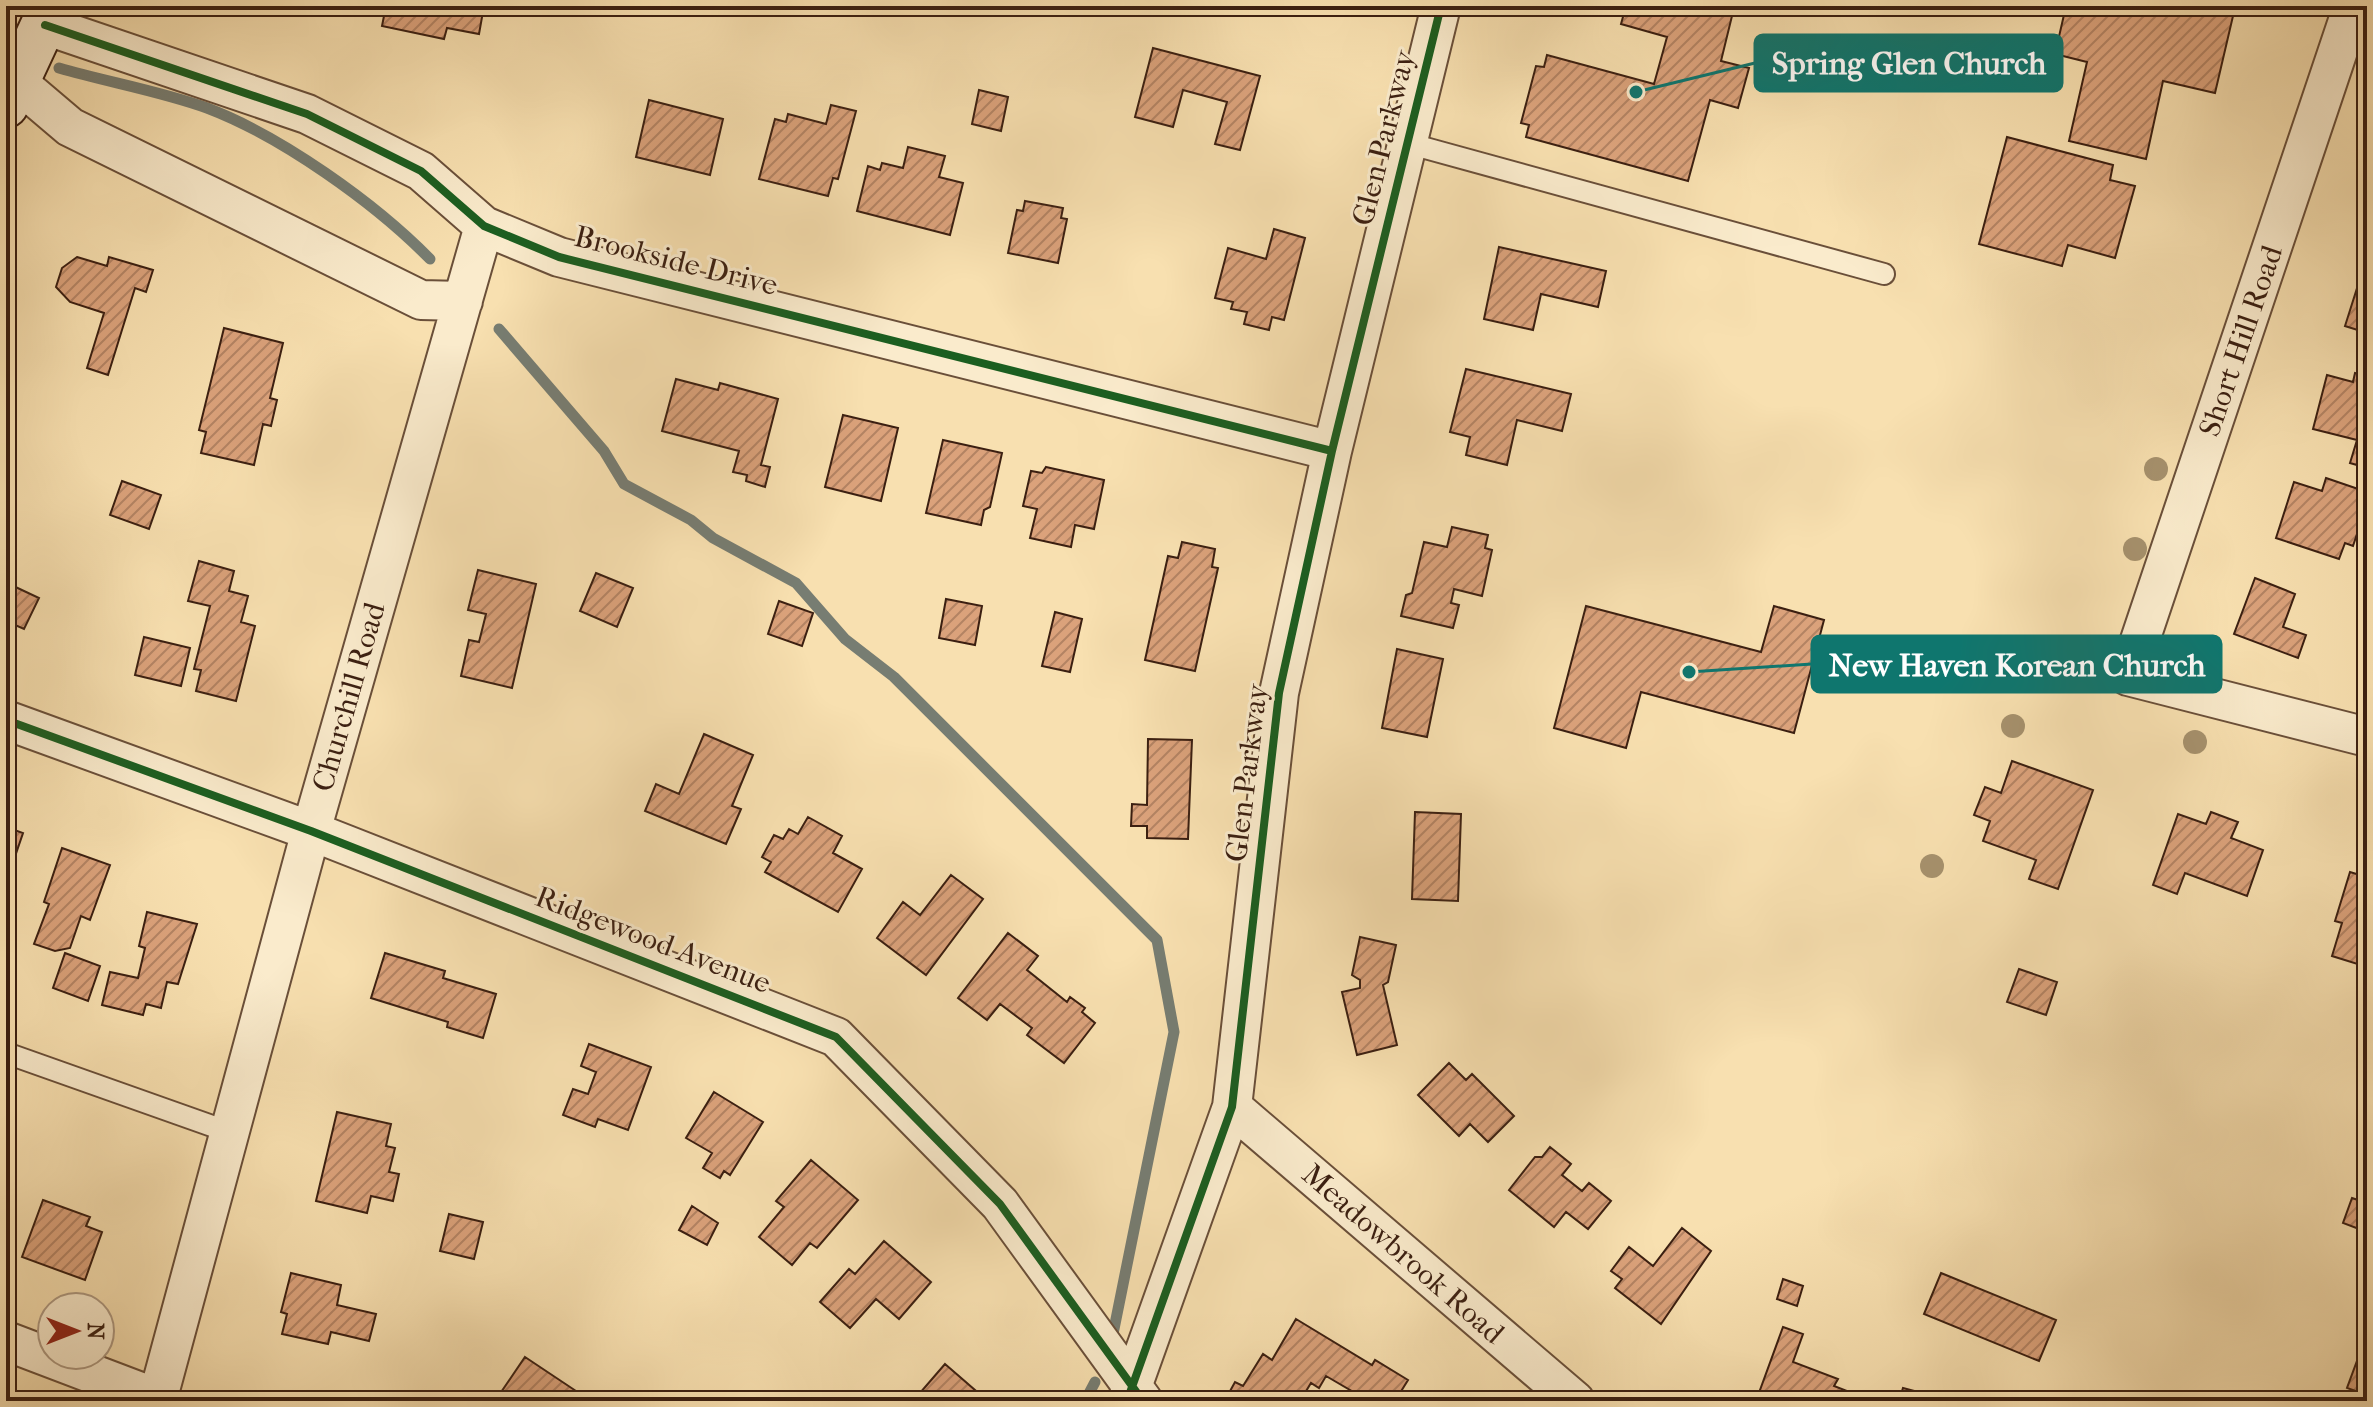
<svg xmlns="http://www.w3.org/2000/svg" width="2373" height="1407" font-family="'IM FELL French Canon',serif">
  <style>
    .lines { fill: none; stroke-linecap: round; stroke-linejoin: round }
    .stream { stroke: #777d72; stroke-width: 11 }
    .building { fill: url(#building-hatch); stroke: #3b1f11; stroke-width: 2 }
    .service-casing { stroke: #6a4f39; stroke-width: 24 }
    .minor-casing { stroke: #6a4f39; stroke-width: 42 }
    .secondary-casing { stroke: #3b1f11; stroke-width: 48 }
    .service { stroke: #faebcc; stroke-width: 20 }
    .minor { stroke: #faebcc; stroke-width: 38 }
    .secondary { stroke: #faebcc; stroke-width: 44 }
    .cycleway-casing { stroke: #faebcc; stroke-width: 13 }
    .cycleway { stroke: #1b5e20; stroke-width: 8 }
    .tree { fill: #a6916d }
    .labels { text-anchor: middle; dominant-baseline: central; stroke-width: 6; stroke-linejoin: round; paint-order: stroke }
    .street-label { font-size: 30px; fill: #3b1f11; stroke: #faebcc }
    .leader { fill: none; stroke: #0f766e; stroke-width: 3 }
    .callout-dot { fill: #0f766e; stroke: #faebcc; stroke-width: 3 }
    .callout { fill: #0f766e; stroke: #0f766e; stroke-width: 3 }
    .callout-label { font-size: 32px; text-anchor: middle; font-weight: bold; fill: #fff }
  </style>
  <defs>
    <pattern id="building-hatch" width="6" height="6" patternUnits="userSpaceOnUse" patternTransform="scale(2)"><rect width="6" height="6" fill="#dba27b"/><path d="M-1 1l2-2M0 6l6-6M5 7l2-2" fill="none" stroke="#b38363"/></pattern>
  </defs>
  <rect width="100%" height="100%" fill="#f8e0b0"/>
  <filter id="stains"><feTurbulence type="fractalNoise" baseFrequency=".0025" numOctaves="4"/><feColorMatrix values="0 0 0 0 .2 0 0 0 0 .09 0 0 0 0 .02 0 0 0 .5 -.17"/></filter>
  <radialGradient id="worn" r=".72"><stop offset=".6" stop-color="#630" stop-opacity="0"/><stop offset="1" stop-color="#630" stop-opacity=".3"/></radialGradient>
  <g class="lines">
    <path class="stream" d="M59 68C107 82 160 91 207 108 281 136 375 203 430 259
      M499 329 604 451 624 484 691 520 713 538 796 583 845 639 894 677 1157 940 1174 1032 1113 1334
      M1085 1401 1095 1382"/>
  </g>
  <path class="building" d="M386 6H484L479 34 447 28 444 39 382 26Z
    M840 6H885L883 13Z
    M1626 6H1701L1732 16 1721 61 1749 68 1738 108 1710 100 1688 181 1526 137 1529 125 1521 123 1536 66 1544 67 1547 55 1654 84 1667 37 1621 24Z
    M2066 6H2191L2233 16 2215 93 2163 81 2146 159 2069 141 2087 62 2055 54Z
    M1153 48 1260 76 1240 150 1215 144 1227 102 1183 90 1173 127 1135 117Z
    M979 90 1008 97 1001 131 972 124Z
    M649 100 723 119 710 175 636 157Z
    M831 105 856 111 838 179 833 178 828 196 759 179 775 119 786 122 788 114 826 124Z
    M2007 137 2113 165 2110 180 2135 186 2115 258 2068 245 2062 266 1979 244Z
    M908 147 945 156 939 177 963 183 950 235 857 211 868 166 880 170 882 163 903 168Z
    M1025 201 1063 208 1061 218 1067 219 1058 263 1008 253 1017 210 1023 211Z
    M1274 229 1305 238 1284 320 1272 317 1269 330 1244 324 1247 312 1231 309 1233 302 1215 298 1228 248 1266 259Z
    M1499 247 1606 271 1598 307 1541 294 1533 330 1484 319Z
    M77 257 107 266 109 257 153 270 146 292 135 288 108 375 87 368 104 313 70 302 56 287 62 268Z
    M2364 266 2367 267V333L2345 326Z
    M224 328 283 343 270 398 277 400 271 426 263 424 254 465 201 453 206 432 199 430Z
    M1466 369 1571 394 1562 431 1517 420 1507 465 1466 455 1470 437 1450 432Z
    M2355 373 2367 376V408L2360 432 2367 434V468L2350 463 2357 440 2313 429 2327 375 2353 382Z
    M676 379 718 390 720 383 778 399 761 465 770 467 765 487 746 481 747 475 733 472 739 451 662 431Z
    M843 415 898 428 881 501 825 487Z
    M943 440 1002 453 990 507 984 510 981 525 926 513Z
    M1046 467 1104 480 1094 529 1075 525 1071 547 1030 538 1037 509 1023 506 1031 471 1042 473Z
    M2326 478 2367 492V521L2362 519 2353 546 2345 543 2339 559 2276 538 2294 482 2322 491Z
    M122 481 161 495 149 529 110 515Z
    M1452 527 1488 535 1485 548 1492 550 1482 596 1454 589 1451 603 1459 605 1453 628 1401 616 1406 595 1412 593 1424 542 1447 547Z
    M1182 542 1215 549 1212 567 1218 568 1195 671 1145 660 1168 556 1178 558Z
    M199 561 234 571 229 591 248 596 241 622 255 626 236 701 196 691 201 670 194 669 210 606 188 601Z
    M478 570 536 584 512 688 461 676 469 640 479 642 486 614 468 610Z
    M596 573 633 588 617 627 580 611Z
    M2255 578 2295 594 2283 627 2306 635 2298 658 2234 634Z
    M7 583 39 598 24 629 6 621Z
    M946 599 982 606 975 645 939 638Z
    M779 601 813 613 802 646 768 634Z
    M1586 606 1761 652 1774 606 1824 620 1794 733 1641 692 1626 748 1554 728Z
    M1055 612 1082 619 1070 672 1042 666Z
    M144 637 190 648 181 686 135 675Z
    M1397 649 1443 659 1427 737 1382 728Z
    M704 734 753 755 732 806 741 809 726 844 645 811 656 784 679 794Z
    M1148 739 1192 740 1188 839 1147 838V826H1131L1132 804 1147 805Z
    M2012 761 2093 790 2058 889 2029 879 2036 860 1983 841 1990 821 1974 815 1985 787 2001 793Z
    M1415 812 1461 814 1458 901 1412 899Z
    M2211 812 2238 822 2231 838 2263 850 2247 896 2185 873 2177 894 2153 885 2178 814 2206 824Z
    M808 817 842 836 833 853 862 869 838 912 765 872 771 862 762 857 774 835 783 839 789 829 798 834Z
    M6 827 23 833 6 883Z
    M62 848 110 865 90 920 81 916 70 948 55 951 34 944 49 904 44 902Z
    M2364 871 2367 872V967L2332 956 2342 923 2335 921 2350 872 2363 876Z
    M951 875 983 899 926 975 877 938 903 902 920 915Z
    M147 912 197 924 178 984 167 982 161 1008 146 1004 143 1015 102 1005 110 972 138 978 145 948 139 946Z
    M1008 933 1038 956 1027 970 1067 1002 1070 997 1085 1008 1082 1012 1095 1023 1064 1063 1027 1035 1032 1028 1000 1004 987 1020 958 998Z
    M1360 937 1396 945 1388 982 1383 985 1397 1045 1357 1055 1342 992 1360 988V980L1352 975Z
    M65 953 100 966 88 1001 53 988Z
    M385 953 445 971 443 978 496 994 483 1038 447 1027 448 1022 371 998Z
    M2019 969 2057 982 2046 1015 2007 1002Z
    M589 1044 651 1067 628 1130 598 1119 595 1127 563 1115 573 1089 588 1094 596 1072 581 1066Z
    M1449 1063 1466 1080 1472 1074 1514 1116 1488 1142 1470 1124 1459 1136 1418 1095Z
    M714 1092 763 1122 730 1175 724 1171 720 1178 703 1168 712 1153 686 1138Z
    M337 1112 391 1124 386 1146 395 1148 389 1172 399 1174 393 1201 371 1196 367 1213 316 1201Z
    M1550 1147 1571 1164 1562 1175 1582 1191 1589 1183 1611 1201 1588 1229 1566 1212 1554 1227 1509 1190 1535 1157H1542Z
    M811 1160 858 1200 817 1248 810 1243 792 1265 759 1237 784 1207 776 1201Z
    M2352 1198 2367 1203V1232L2343 1223Z
    M43 1200 90 1217 86 1226 102 1232 85 1280 22 1257Z
    M692 1206 718 1223 707 1245 679 1230Z
    M449 1214 483 1222 474 1259 440 1251Z
    M1682 1228 1711 1251 1661 1324 1615 1288 1622 1279 1611 1271 1629 1247 1653 1266Z
    M884 1241 931 1282 899 1319 876 1299 850 1328 820 1302 849 1269 855 1274Z
    M291 1273 341 1285 337 1305 376 1314 369 1341 331 1332 328 1344 282 1334 287 1314 281 1312Z
    M1941 1273 2056 1320 2039 1361 1924 1314Z
    M1783 1279 1803 1286 1797 1306 1777 1299Z
    M1296 1319 1372 1365 1375 1360 1408 1380 1395 1401H1357L1353 1398 1355 1393 1326 1376 1319 1388 1311 1383 1300 1401H1277L1266 1394 1262 1401H1241L1229 1393 1235 1382 1243 1386 1263 1354 1272 1360Z
    M1783 1327 1803 1334 1793 1362 1838 1379 1834 1386 1865 1398 1864 1401H1756Z
    M2367 1348V1395L2347 1388 2361 1350Z
    M525 1357 585 1397 583 1401H495Z
    M945 1364 983 1397 980 1401H913Z
    M1903 1388 1941 1398V1401H1899Z"/>
  <g class="lines">
    <g class="service-casing">
      <path id="service" d="M1407 143 1884 274
        M6 1053 229 1132"/>
    </g>
    <g class="minor-casing">
      <path id="minor" d="M2353 6 2128 676 2367 737
        M45 25 307 114 421 171 484 226 559 257 1332 451
        M17 82 70 127 421 300 463 301
        M6 720 311 831 836 1037 1000 1204 1143 1401
        M1232 1107 1575 1401
        M6 1341 164 1401
        M157 1401 311 831 484 226
        M1127 1401 1232 1107 1279 693 1332 451 1441 6"/>
    </g>
    <g class="secondary-casing">
      <path id="secondary" d="M6 105 52 6"/>
    </g>
    <use href="#service" class="service"/>
    <use href="#minor" class="minor"/>
    <use href="#secondary" class="secondary"/>
    <g class="cycleway-casing">
      <path id="cycleway" d="M45 25 307 114 421 171 484 226 559 257 1332 451
        M6 720 311 831 836 1037 1000 1204 1143 1401
        M1127 1401 1232 1107 1279 693 1332 451 1441 6"/>
    </g>
    <use href="#cycleway" class="cycleway"/>
  </g>
  <g class="tree">
    <circle cx="2156" cy="469" r="12"/>
    <circle cx="2135" cy="549" r="12"/>
    <circle cx="2013" cy="726" r="12"/>
    <circle cx="2195" cy="742" r="12"/>
    <circle cx="1932" cy="866" r="12"/>
  </g>
  <g class="labels">
    <g class="street-label">
      <text transform="translate(1384 138) rotate(-76)">Glen Parkway</text>
      <text transform="translate(676 261) rotate(14)">Brookside Drive</text>
      <text transform="translate(2241 341) rotate(-71)">Short Hill Road</text>
      <text transform="translate(349 697) rotate(-74)">Churchill Road</text>
      <text transform="translate(1247 773) rotate(-83)">Glen Parkway</text>
      <text transform="translate(653 940) rotate(21)">Ridgewood Avenue</text>
      <text transform="translate(1403 1254) rotate(41)">Meadowbrook Road</text>
    </g>
  </g>
  <path class="leader" d="M1636 92L1755 63M1689 672L1812 664"/>
  <g class="callout-dot">
    <circle cx="1636" cy="92" r="8"/>
    <circle cx="1689" cy="672" r="8"/>
  </g>
  <g class="callout">
    <rect x="1755" y="35" width="307" height="56" rx="8"/>
    <rect x="1812" y="636" width="409" height="56" rx="8"/>
  </g>
  <g class="callout-label">
    <text x="1909" y="74">Spring Glen Church</text>
    <text x="2017" y="676">New Haven Korean Church</text>
  </g>
  <rect width="2373" height="1407" fill="none" stroke="#f8e0b0" stroke-width="32"/>
  <rect x="8" y="8" width="2357" height="1391" fill="none" stroke="#3b1f11" stroke-width="4"/>
  <rect x="16" y="16" width="2341" height="1375" fill="none" stroke="#3b1f11" stroke-width="2"/>
  <g transform="translate(76 1331) rotate(90)"><circle r="38" fill="#faebcc" stroke="#ae9981" stroke-width="2"/>
  <path d="M0-6L14 30L0 20L-14 30Z" fill="#8f2418"/>
  <text y="-12" font-size="22" font-weight="bold" text-anchor="middle" fill="#3b1f11">N</text>
  </g>
  <rect width="100%" height="100%" filter="url(#stains)"/>
  <rect width="100%" height="100%" fill="url(#worn)"/>
</svg>
